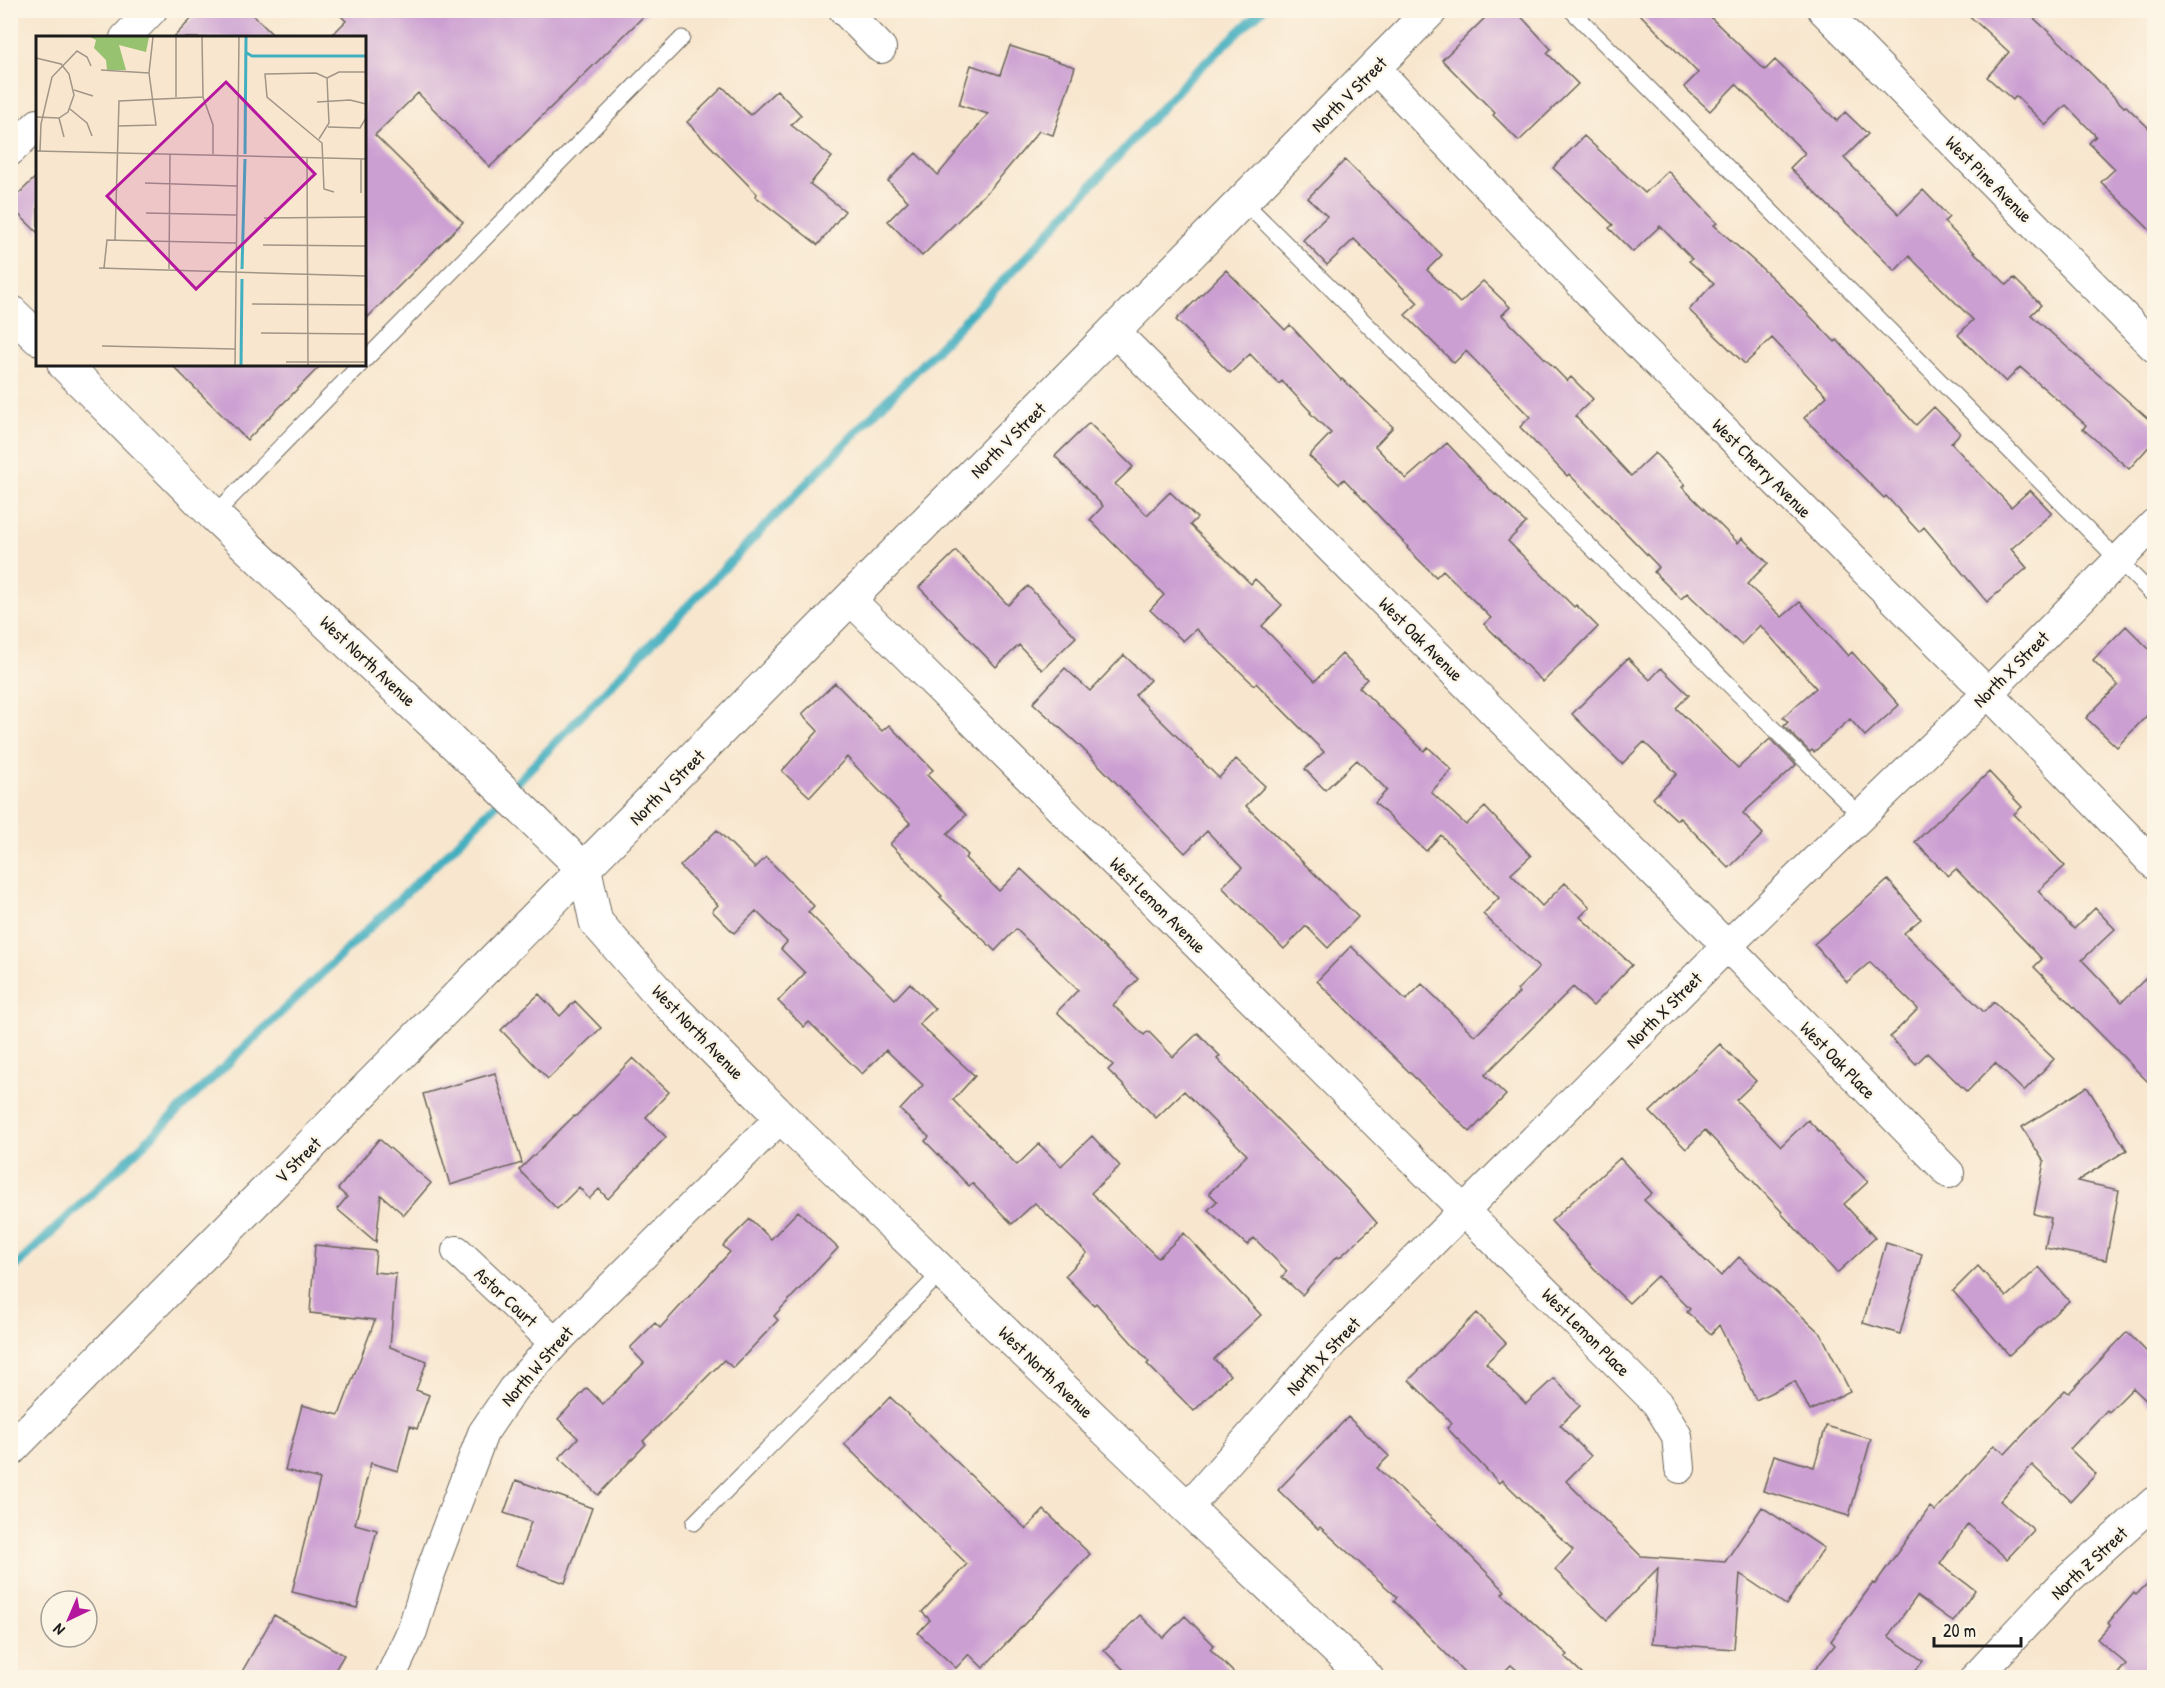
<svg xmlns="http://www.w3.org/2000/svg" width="2165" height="1688" font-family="'Patrick Hand',sans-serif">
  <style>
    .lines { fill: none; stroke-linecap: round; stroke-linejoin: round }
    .stream { stroke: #42afc0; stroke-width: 9 }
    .building { fill: #cb9fd2 }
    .service-casing { stroke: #69635a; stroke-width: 17 }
    .minor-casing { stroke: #69635a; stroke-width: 32 }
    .tertiary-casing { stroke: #69635a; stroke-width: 35 }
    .service { stroke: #fff; stroke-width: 15 }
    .minor { stroke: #fff; stroke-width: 30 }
    .tertiary { stroke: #fff; stroke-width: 33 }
    .labels { text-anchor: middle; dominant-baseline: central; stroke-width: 4.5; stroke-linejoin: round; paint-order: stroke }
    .street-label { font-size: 18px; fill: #1c1c1c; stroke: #fcf5e5 }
    .inset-river { fill: none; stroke: #42afc0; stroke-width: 3 }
    .inset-road { fill: none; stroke: #a09587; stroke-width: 1.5 }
    .view { fill: #b5179e; fill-opacity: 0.15; stroke: #b5179e; stroke-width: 3 }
    .inset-edge { fill: none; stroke: #1c1c1c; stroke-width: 3 }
  </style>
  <rect width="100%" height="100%" fill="#fcf5e5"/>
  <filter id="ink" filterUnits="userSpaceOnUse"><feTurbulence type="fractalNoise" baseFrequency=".0167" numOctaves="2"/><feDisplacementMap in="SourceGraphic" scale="12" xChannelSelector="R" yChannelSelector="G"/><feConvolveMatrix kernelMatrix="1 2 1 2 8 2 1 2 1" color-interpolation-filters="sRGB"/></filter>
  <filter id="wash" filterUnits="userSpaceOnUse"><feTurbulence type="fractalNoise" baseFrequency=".008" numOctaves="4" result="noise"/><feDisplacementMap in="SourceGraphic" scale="24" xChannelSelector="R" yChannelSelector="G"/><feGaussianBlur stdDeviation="1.35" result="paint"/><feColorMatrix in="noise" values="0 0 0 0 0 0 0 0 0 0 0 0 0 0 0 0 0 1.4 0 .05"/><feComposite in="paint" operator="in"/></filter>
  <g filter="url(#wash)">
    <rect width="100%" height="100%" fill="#f8e6ce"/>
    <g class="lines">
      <path class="stream" d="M10 1272 456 845 1029 254 1188 79 1262 10"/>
    </g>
    <g id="blocks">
      <path class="building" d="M200 10H248L276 38H173Z
        M335 10H650L490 167 418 93 375 135 463 222 364 321V38H329L346 21Z
        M1493 10H1515L1551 49 1547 53 1578 84 1519 141 1493 115 1495 113 1442 60Z
        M1636 10H1703L1765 70 1775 60 1837 121 1845 112 1868 134 1844 158 1899 214 1923 190 1949 217 1944 222 2007 285 2014 278 2041 305 2031 315 2154 424V441L2129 469 2083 429 2086 425 2020 367 2006 382 1958 335 1973 320 1909 256 1895 271 1790 168 1805 153 1736 84 1710 111 1684 87 1698 73Z
        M1963 10H2025L2062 44 2124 107 2126 106 2154 133V234L2101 182 2115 169 2089 143 2096 136 2066 105 2046 125 2016 96 2013 100 1987 77 2009 52Z
        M1010 46 1075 67 1053 135 1039 131 992 187 922 256 888 221 908 201 888 181 916 153 938 175 988 114 959 105 971 65 1000 75Z
        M723 87 750 115 777 90 801 115 791 125 832 157 810 184 845 211 818 245 755 196 757 194 687 122Z
        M1584 136 1645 193 1668 171 1717 223 1714 225 1778 283 1835 342 1837 340 1916 425 1934 407 1960 433 1951 443 2011 507 2030 490 2052 513 2011 549 2027 568 1987 602 1924 527 1919 532 1886 496 1884 498 1804 418 1827 396 1772 338 1745 364 1689 310 1714 283 1689 261 1692 259 1660 226 1633 252 1609 228 1613 225 1553 168Z
        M1345 160 1442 255 1427 270 1460 303 1483 281 1510 307 1502 315 1567 381 1571 377 1593 399 1575 416 1631 476 1655 453 1685 485 1682 487 1738 543 1742 538 1768 563 1747 584 1782 617 1800 602 1848 656 1852 652 1899 705 1865 736 1850 719 1814 752 1812 750 1810 752 1784 726 1788 722 1783 717 1816 688 1760 625 1741 645 1687 593 1681 599 1654 572 1659 567 1569 474 1567 476 1520 427 1530 417 1466 351 1454 363 1405 315 1418 303 1354 239 1327 265 1303 240 1327 216 1308 198Z
        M38 175V233L10 206V202Z
        M1226 270 1285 330 1290 325 1341 380 1342 379 1393 427 1375 446 1406 479 1447 443 1495 495 1496 494 1526 523 1508 541 1574 607 1576 605 1598 627 1543 682 1484 624 1491 618 1443 570 1436 577 1407 548 1408 547 1344 479 1339 484 1309 456 1331 433 1310 413 1311 412 1282 381 1279 384 1250 354 1230 373 1176 320Z
        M171 364H322L247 440Z
        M1089 423 1133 467 1115 484 1147 515 1170 492 1197 518 1190 525 1251 584 1255 579 1282 605 1262 626 1315 681 1342 654 1367 679 1359 687 1424 751 1428 747 1452 770 1431 792 1466 825 1485 807 1531 856 1511 874 1542 906 1565 883 1590 907 1580 917 1632 965 1593 1006 1573 987 1485 1075 1506 1095 1470 1132 1317 981 1351 946 1406 1000 1422 984 1475 1036 1519 993 1517 990 1539 968 1483 914 1499 898 1441 835 1426 851 1375 803 1387 790 1357 760 1325 790 1305 769 1324 752 1256 683 1254 685 1196 629 1183 641 1150 610 1164 595 1090 520 1103 506 1055 456Z
        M956 551 1008 605 1028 586 1076 637 1042 670 1019 645 996 667 919 587Z
        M2126 626 2154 654V708L2117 747 2086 718 2118 685 2093 660Z
        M1124 655 1150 680 1135 695 1219 778 1236 759 1265 786 1246 806 1358 917 1328 948 1306 926 1284 949 1222 887 1242 868 1207 831 1185 853 1081 747 1033 703 1065 668 1090 691Z
        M1628 658 1650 680 1661 668 1689 695 1676 708 1738 768 1770 739 1796 765 1743 813 1763 834 1729 868 1679 817 1677 820 1653 798 1677 774 1644 742 1622 764 1572 714Z
        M835 683 882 731 889 725 933 770 927 775 966 815 947 834 968 855 965 858 999 891 1021 869 1138 979 1113 1005 1144 1035 1148 1031 1173 1057 1198 1033 1220 1056 1217 1059 1349 1191 1377 1223 1339 1258 1337 1256 1302 1295 1282 1277 1287 1271 1254 1238 1247 1245 1208 1210 1217 1201 1209 1193 1247 1155 1184 1091 1156 1118 1108 1070 1113 1065 1057 1012 1078 990 1016 929 995 951 940 897 942 896 890 844 910 823 847 757 810 797 782 771 818 731 802 714Z
        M1989 772 2022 807 2014 814 2065 866 2038 891 2074 929 2095 908 2115 929 2082 960 2122 1002 2154 970V1088L2034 967 2042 959 1956 869 1948 876 1915 842Z
        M717 830 755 868 766 857 814 906 808 912 895 999 910 983 935 1009 919 1024 975 1076 953 1100 1017 1165 1039 1144 1061 1166 1092 1136 1120 1166 1091 1193 1158 1258 1184 1233 1261 1315 1214 1359 1230 1375 1194 1411 1147 1364 1149 1362 1096 1303 1094 1305 1065 1276 1087 1253 1035 1203 1012 1224 972 1183 969 1186 925 1141 929 1137 900 1110 923 1085 886 1050 862 1074 809 1022 804 1027 778 1001 805 973 781 949 787 942 756 911 734 933 712 911 718 905 680 866Z
        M1888 880 1921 919 1904 933 1984 1012 1994 1002 2054 1059 2024 1091 1995 1063 1967 1092 1927 1053 1916 1064 1890 1037 1918 1009 1870 962 1847 982 1814 944Z
        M539 994 560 1016 575 1001 601 1028 548 1079 501 1030Z
        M1720 1044 1756 1081 1736 1100 1781 1146 1808 1120 1868 1182 1844 1204 1875 1238 1837 1273 1781 1213 1782 1212 1705 1130 1686 1149 1650 1112Z
        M633 1058 669 1092 646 1117 666 1137 608 1199 599 1189 589 1199 579 1187 557 1209 519 1170 574 1116 575 1117Z
        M495 1073 522 1163 450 1185 423 1094Z
        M2087 1087 2127 1150 2077 1181 2119 1190 2106 1260 2045 1248 2051 1218 2034 1214 2044 1162 2022 1127Z
        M379 1139 431 1183 404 1215 381 1195 376 1242 337 1209 347 1197 338 1189Z
        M1620 1158 1652 1193 1644 1200 1721 1276 1739 1257 1821 1334 1850 1391 1810 1411 1795 1381 1756 1400 1719 1325 1711 1334 1687 1312 1690 1309 1657 1276 1629 1303 1600 1275 1551 1221Z
        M798 1211 838 1248 774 1316 778 1320 733 1368 724 1360 643 1441 646 1444 598 1495 559 1458 578 1438 558 1419 587 1388 603 1404 644 1363 630 1348 655 1323 660 1328 730 1252 723 1246 750 1219 771 1239Z
        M1886 1243 1922 1254 1900 1334 1863 1323Z
        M315 1245 376 1251 374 1272 396 1274 390 1347 427 1361 416 1390 429 1395 417 1429 410 1426 398 1471 371 1463 355 1524 377 1530 357 1608 292 1592 320 1479 285 1470 302 1405 339 1415 375 1320 310 1313Z
        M1978 1266 2006 1297 2039 1267 2069 1301 2009 1355 1953 1291Z
        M1477 1313 1506 1343 1486 1363 1526 1404 1554 1378 1580 1406 1560 1425 1591 1456 1566 1481 1641 1556 1725 1562 1762 1507 1824 1548 1786 1605 1740 1574 1734 1649 1652 1643 1658 1568 1607 1620 1555 1570 1573 1550 1502 1480 1499 1483 1447 1428 1452 1423 1409 1380Z
        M2127 1332 2154 1359V1408L2133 1388 2109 1412 2107 1410 2070 1449 2096 1474 2071 1501 2032 1465 2000 1501 2034 1530 2007 1559 1968 1524 1940 1564 1975 1590 1953 1622 1917 1596 1888 1636 1923 1661 1911 1677H1809L1835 1645 1831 1641 1873 1583 1875 1584 1930 1507 1935 1511 1994 1445 2005 1454 2065 1390 2069 1393Z
        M890 1397 1026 1529 1044 1510 1090 1554 983 1668 969 1654 956 1668 918 1633 930 1620 922 1612 967 1564 844 1444Z
        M1348 1417 1389 1456 1377 1468 1447 1532 1505 1591 1502 1594 1568 1655 1565 1657 1586 1677H1525L1511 1665 1499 1677H1469L1394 1601 1397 1597 1320 1527 1318 1529 1278 1490Z
        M1826 1426 1871 1439 1849 1516 1763 1491 1774 1455 1814 1467Z
        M516 1480 592 1508 565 1583 516 1565 531 1522 504 1513Z
        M2154 1577V1677H2115L2126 1664 2097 1639 2110 1625 2108 1623 2134 1593 2136 1595Z
        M274 1615 344 1655 331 1677H239Z
        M1140 1615 1163 1638 1185 1616 1214 1645 1210 1649 1238 1677H1131L1104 1650Z"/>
    </g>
  </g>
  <g filter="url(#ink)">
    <use href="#blocks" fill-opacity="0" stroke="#69635a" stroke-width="1.5"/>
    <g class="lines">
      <g class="service-casing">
        <path id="service" d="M1571 10 2154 596
          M1243 201 1862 817
          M364 361 682 38
          M214 515 361 364
          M694 1523 942 1272"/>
      </g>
      <g class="minor-casing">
        <path id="minor" d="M844 10 881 48
          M1823 10 2154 347
          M125 38 152 10
          M1375 68 1641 347 1988 693 2154 864
          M10 151 38 124
          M1115 332 1727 946 1949 1173
          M851 600 1657 1403 1677 1436 1680 1468
          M457 1251 555 1343
          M1187 1508 1333 1342 1727 946 1988 693 2154 524
          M390 1678 412 1631 429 1576 483 1433 513 1389 555 1343 781 1117
          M1975 1678 2064 1583 2154 1502"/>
      </g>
      <g class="tertiary-casing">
        <path id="tertiary" d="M10 311 38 338
          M64 364 214 515 483 771 585 870 596 922 664 999 781 1117 1187 1508 1367 1678
          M10 1450 1431 10"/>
      </g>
      <use href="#service" class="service"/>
      <use href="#minor" class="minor"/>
      <use href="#tertiary" class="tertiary"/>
    </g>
  </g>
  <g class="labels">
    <g class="street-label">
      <text transform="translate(1349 94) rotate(-45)">North V Street</text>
      <text transform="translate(1989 179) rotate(45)">West Pine Avenue</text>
      <text transform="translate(1008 440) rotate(-45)">North V Street</text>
      <text transform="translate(1762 468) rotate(45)">West Cherry Avenue</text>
      <text transform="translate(1421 639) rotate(45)">West Oak Avenue</text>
      <text transform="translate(368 661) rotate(43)">West North Avenue</text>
      <text transform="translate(2011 669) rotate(-45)">North X Street</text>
      <text transform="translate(667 787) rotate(-45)">North V Street</text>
      <text transform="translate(1158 905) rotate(45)">West Lemon Avenue</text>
      <text transform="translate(1664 1010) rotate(-45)">North X Street</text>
      <text transform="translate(698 1032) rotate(46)">West North Avenue</text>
      <text transform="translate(1838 1060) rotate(46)">West Oak Place</text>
      <text transform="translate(298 1160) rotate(-45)">V Street</text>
      <text transform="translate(506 1297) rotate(43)">Astor Court</text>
      <text transform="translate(1586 1332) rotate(45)">West Lemon Place</text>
      <text transform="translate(1323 1356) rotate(-47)">North X Street</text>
      <text transform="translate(537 1366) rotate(-49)">North W Street</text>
      <text transform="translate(1046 1372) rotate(44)">West North Avenue</text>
      <text transform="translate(2089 1563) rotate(-43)">North Z Street</text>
    </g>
  </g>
  <g transform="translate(36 36)">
    <rect width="330" height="330" fill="#f8e6ce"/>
    <path d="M54 1H113L110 16 83 9 90 34H71L70 24 58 12 60 4Z" fill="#97c270"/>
    <path class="inset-river" d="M209 16 216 20H330M209 118 210 1M206 233 209 123M205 329 206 243"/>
    <path class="inset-road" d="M166 1 167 61 177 89V118M0 22 25 28 33 38 38 59 32 76 23 82 0 81M65 34 113 37M291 42 303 36H330M38 54 57 60M140 61V1M281 66 314 64 330 68M34 73 51 87 56 100M23 82 28 101M82 90 120 89 113 37 117 1M292 91 324 92 330 82M283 103 293 87 291 42 280 37 229 38 231 61 286 107 288 153 298 156M0 115 330 123M4 115 5 88 16 41 41 15 51 21 55 30M271 122 272 329M325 123V157M109 147 201 150M110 177 200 179M228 182 330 181M79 204 83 65 167 61M227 209 330 210M63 232 330 240M68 232 71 204 200 207M133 233 134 118M216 268 330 269M225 297 330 298M66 310 199 313M250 326H330M199 329 203 1"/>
    <path class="view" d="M190 46 279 138 160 253 71 160Z"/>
    <rect width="330" height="330" class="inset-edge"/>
  </g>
  <rect width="2165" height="1688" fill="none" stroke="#fcf5e5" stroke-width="36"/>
  <g transform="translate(69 1619) rotate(224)"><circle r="28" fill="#fcf5e5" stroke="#a29e95" stroke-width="1.5"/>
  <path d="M0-4.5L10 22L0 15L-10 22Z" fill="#b5179e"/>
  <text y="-9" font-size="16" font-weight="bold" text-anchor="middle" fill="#1c1c1c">N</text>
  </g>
  <path d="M1934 1637v9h87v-9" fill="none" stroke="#1c1c1c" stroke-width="3"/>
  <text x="1943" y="1637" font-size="18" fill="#1c1c1c" stroke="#fcf5e5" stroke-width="4.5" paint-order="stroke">20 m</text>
</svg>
